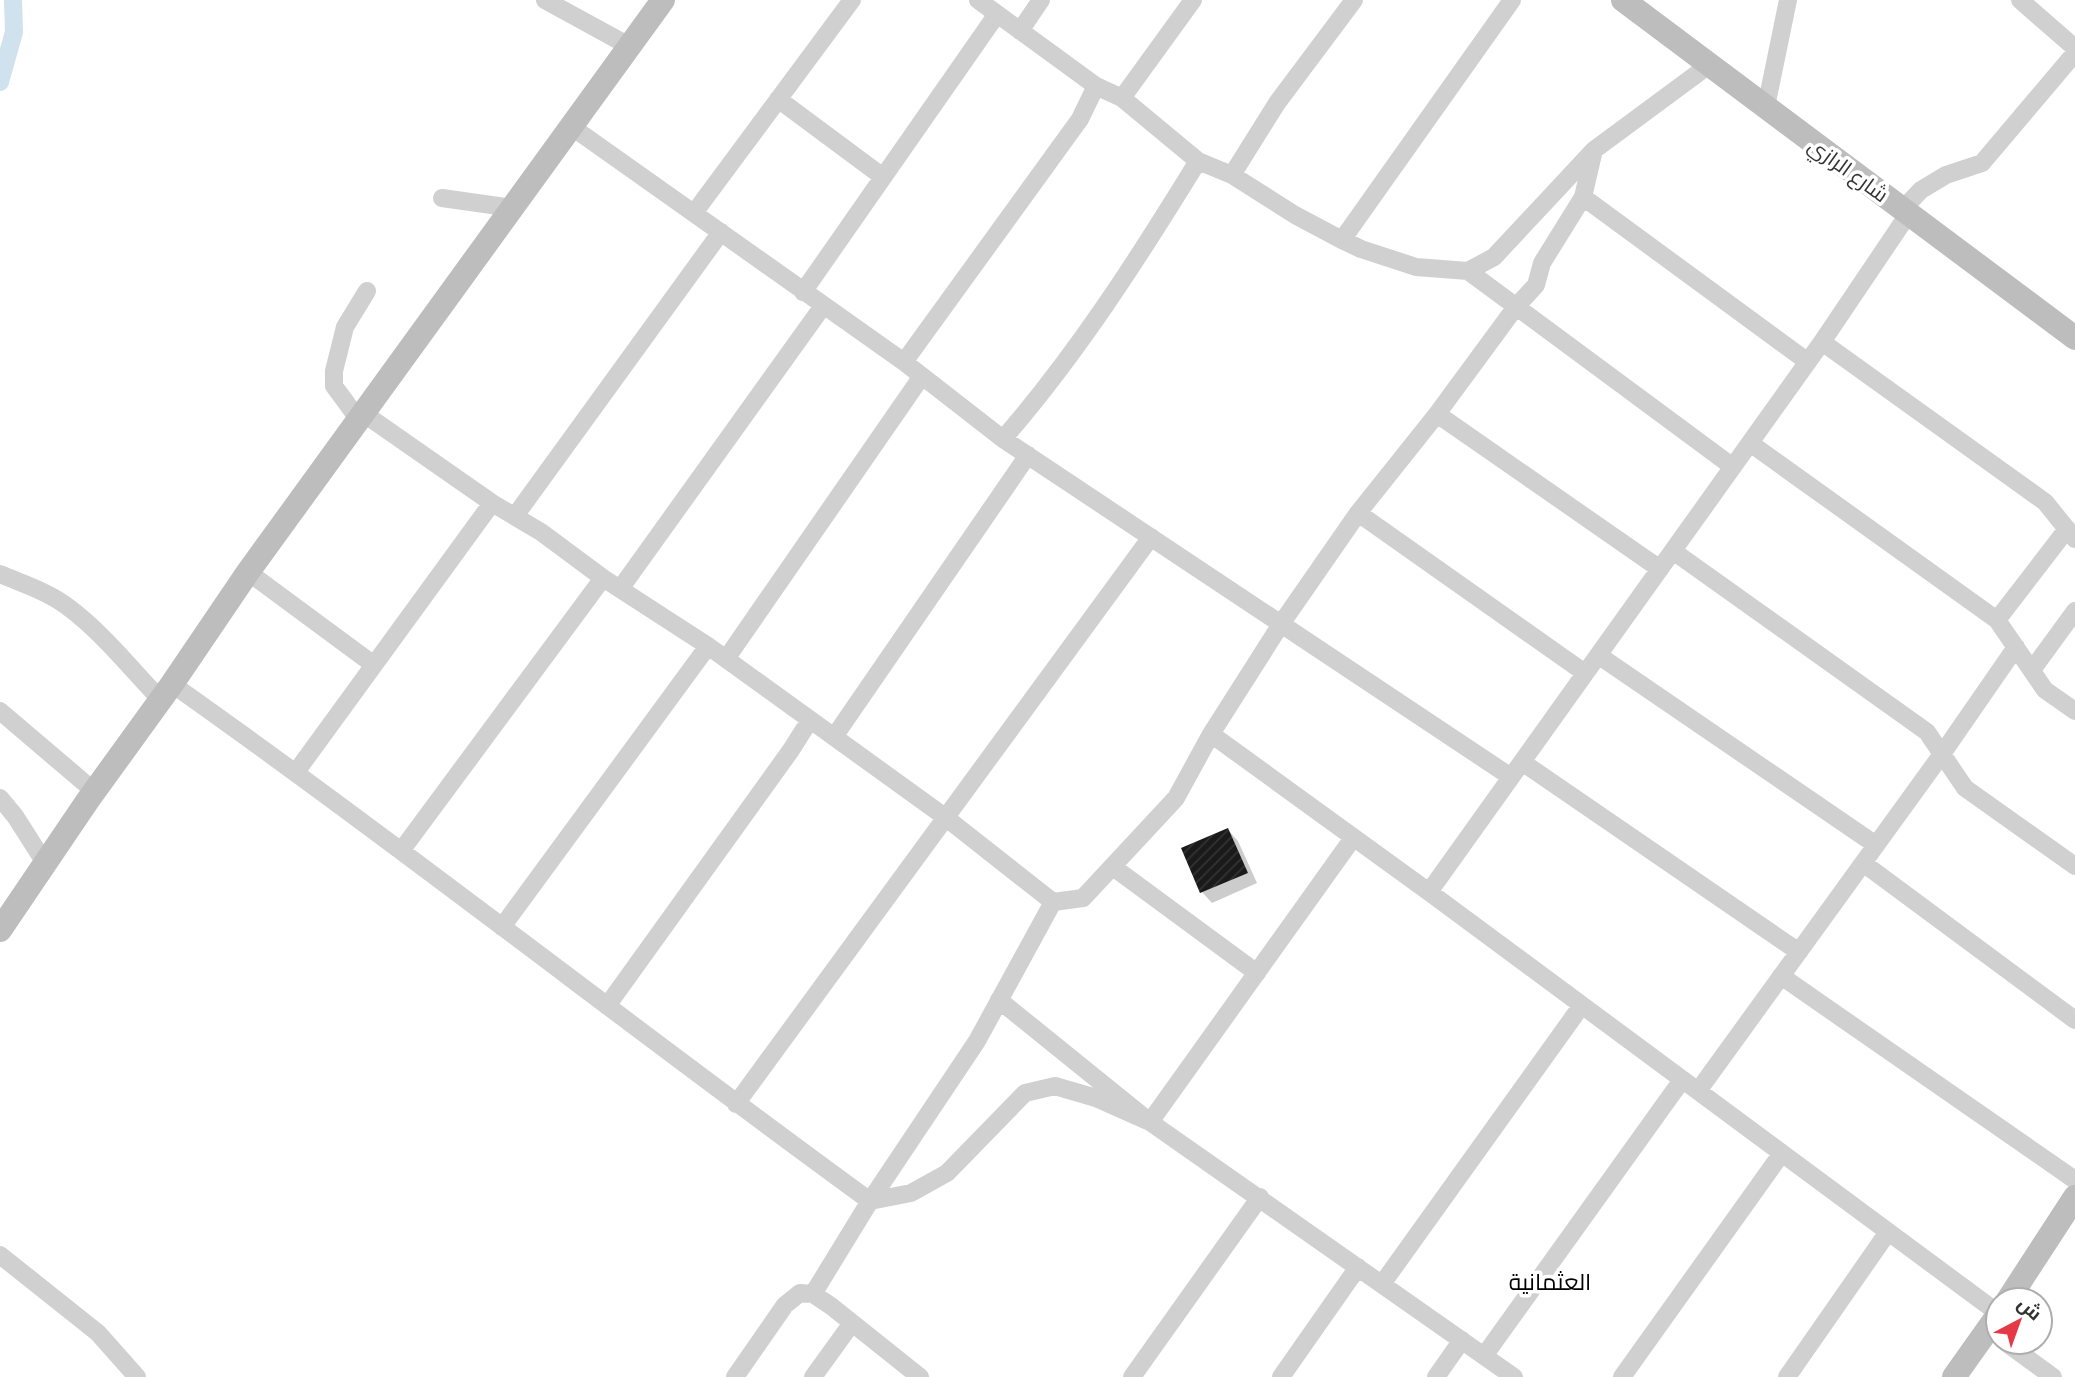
<svg xmlns="http://www.w3.org/2000/svg" width="2075" height="1377" font-family="Barlow,Cairo,sans-serif">
  <style>
    .shadow { fill: #0003 }
    .lines { fill: none; stroke-linecap: round; stroke-linejoin: round }
    .canal { stroke: #cfe2ee; stroke-width: 18 }
    .building { fill: url(#building-hatch) }
    .street { stroke: #d0d0d0; stroke-width: 18 }
    .secondary { stroke: #bdbdbd; stroke-width: 24 }
    .labels { text-anchor: middle; dominant-baseline: central; stroke-width: 7; stroke-linejoin: round; paint-order: stroke }
    .street-label { font-size: 21px; fill: #333; stroke: #fff }
    .neighbourhood-label { font-size: 23px; fill: #000; stroke: #fff }
  </style>
  <defs>
    <pattern id="building-hatch" width="6" height="6" patternUnits="userSpaceOnUse" patternTransform="scale(1.75)"><rect width="6" height="6" fill="#1a1a1a"/><path d="M-1 1l2-2M0 6l6-6M5 7l2-2" fill="none" stroke="#333"/></pattern>
  </defs>
  <rect width="100%" height="100%" fill="#fff"/>
  <path class="shadow" d="M1228 830 1238 841 1257 883 1212 903 1202 892Z"/>
  <g class="lines">
    <path class="canal" d="M0 82 14 32 13 0"/>
  </g>
  <path class="building" d="M1228 828 1248 873 1200 893 1181 848Z"/>
  <g class="lines">
    <path class="street" d="M545 0 629 46
      M978 0 1096 86 1122 98
      M1193 0 1122 98 1198 161 1232 175 1295 215 1342 240 1361 249 1416 267 1468 271 1494 257 1594 150
      M2020 0 2075 48
      M1020 31 1041 0
      M778 99 883 177
      M1766 107 1788 0
      M572 127 904 362 1003 439 1511 777
      M1232 175 1277 103 1354 0
      M1583 197 1808 362
      M442 198 512 208
      M1903 209 1921 190 1946 175 1982 163 2075 53
      M694 213 852 0
      M1342 240 1512 0
      M1468 271 1733 467
      M803 292 997 14
      M1822 342 2045 502 2075 539
      M904 362 1080 119 1096 86
      M363 413 492 503 541 532 603 578 708 646 945 817 1053 902 1083 898 1176 798 1211 734 1281 624 1358 513 1437 414 1515 308 1536 285 1542 263 1583 197 1594 150 1709 65
      M1437 414 1660 569
      M359 420 334 386V371L345 327 367 291
      M1003 439C1077 354 1139 257 1198 161
      M1750 443 1997 620 2045 690 2075 711
      M1358 513 1585 673
      M515 516 721 232
      M1673 551 1927 732 1965 788 2075 866
      M248 572 374 665
      M0 574C23 584 49 592 68 607 103 633 131 669 161 700
      M620 589 823 306
      M1997 620 2067 529
      M1598 655 1876 845
      M726 659 922 376
      M2032 670 2075 611
      M172 684C408 851 636 1031 870 1201L911 1193 947 1173 1025 1093 1055 1086 1096 1098 1150 1122
      M0 711 94 791
      M1211 734 1429 892 1998 1313
      M834 737 1028 455
      M1522 762 1799 952
      M296 772 492 503
      M0 798 15 816 45 863
      M401 851 603 578
      M1863 863 2075 1020
      M1113 867 1257 973
      M1429 892 1822 342 1909 213
      M502 927 708 646
      M1781 976 2075 1180
      M999 1000 1150 1122 1514 1377
      M607 1006 791 750 810 720
      M1698 1091 1942 754 2016 647
      M736 1104 1151 537
      M1150 1122 1353 838
      M0 1255 98 1333 137 1377
      M1382 1284 1582 1005
      M813 1294 870 1201 977 1041 1053 902
      M2005 1342 2053 1377
      M1484 1356 1682 1080
      M735 1377 785 1305 800 1293 813 1294 831 1306 920 1377
      M813 1377 852 1323
      M1132 1377 1260 1197
      M1281 1377 1358 1267
      M1436 1377 1462 1340
      M1622 1377 1782 1153
      M1787 1377 1888 1232"/>
    <path class="secondary" d="M1623 0 2075 338
      M0 930 88 800 172 684 248 572 663 0
      M2008 1300 2075 1197
      M1954 1377 1998 1315"/>
  </g>
  <g class="labels">
    <g class="street-label">
      <text transform="translate(1849 169) rotate(36)">شارع الرازي</text>
    </g>
    <g class="neighbourhood-label">
      <text x="1550" y="1281">العثمانية</text>
    </g>
  </g>
  <g transform="translate(2019 1321) rotate(41)"><circle r="33" fill="#ffffff" stroke="#adadad" stroke-width="2"/>
  <path d="M0-5L12 26L0 18L-12 26Z" fill="#e63946"/>
  <text y="-10" font-size="19" font-weight="bold" text-anchor="middle" fill="#333333">ش</text>
  </g>
</svg>
